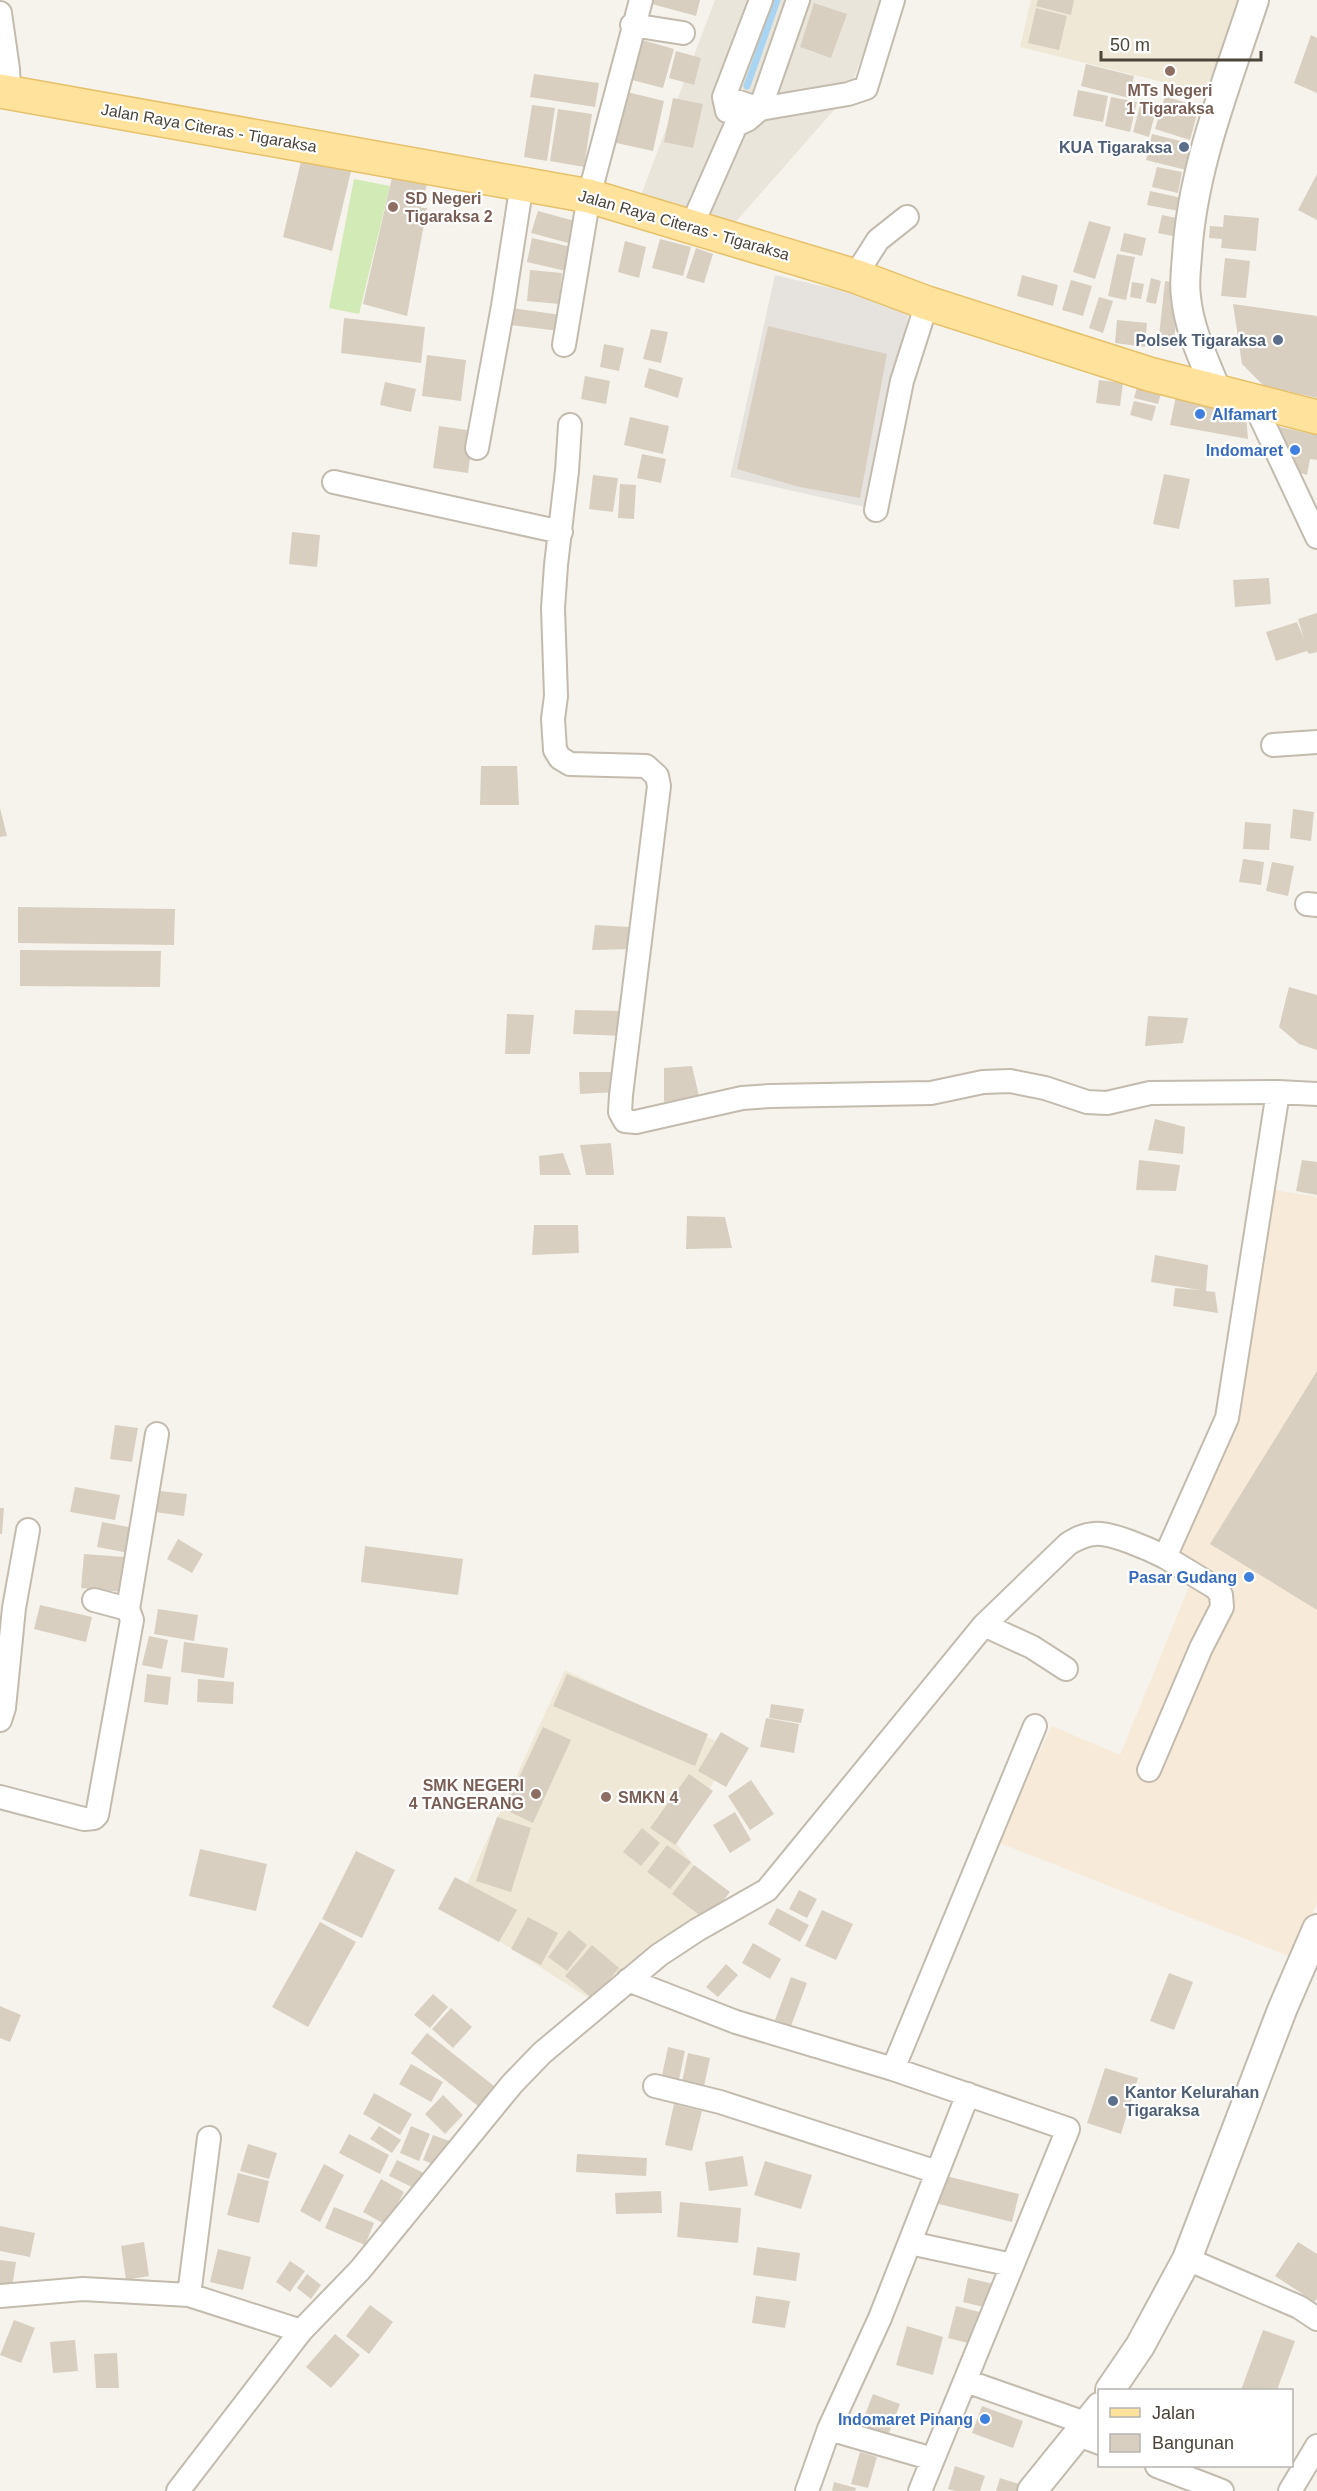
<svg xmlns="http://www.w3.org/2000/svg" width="1317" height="2491" font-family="Arial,sans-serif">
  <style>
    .residential { fill: #eae5da }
    .commercial { fill: #f7ead8 }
    .industrial { fill: #e6e2dd }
    .education { fill: #efe8d6 }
    .green { fill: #d2eab5 }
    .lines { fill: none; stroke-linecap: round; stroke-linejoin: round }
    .stream { stroke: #a9d4f2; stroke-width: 7 }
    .building { fill: #d8cfc1 }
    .minor-casing { stroke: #c2bbae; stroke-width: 26 }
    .tertiary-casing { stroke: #c2bbae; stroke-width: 32 }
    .primary-casing { stroke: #e6c16a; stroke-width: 36 }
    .minor { stroke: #fff; stroke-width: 22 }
    .tertiary { stroke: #fff; stroke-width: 28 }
    .primary { stroke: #ffe39c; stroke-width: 33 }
    .education-dot { fill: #8d6e63; stroke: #fff; stroke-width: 2 }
    .service-dot { fill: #5c6f8a; stroke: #fff; stroke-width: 2 }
    .shop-dot { fill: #3f7fe0; stroke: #fff; stroke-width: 2 }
    .labels { text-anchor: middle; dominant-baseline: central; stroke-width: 4.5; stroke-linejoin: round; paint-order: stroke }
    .education-label { font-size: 16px; font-weight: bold; fill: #785e54; stroke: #fff; text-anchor: start }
    .street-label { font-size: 16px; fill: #4b4439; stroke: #fff }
    .service-label { font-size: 16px; font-weight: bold; fill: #4e5e75; stroke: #fff; text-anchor: end }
    .shop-label { font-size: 16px; font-weight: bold; fill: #366cbe; stroke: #fff; text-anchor: end }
  </style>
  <rect width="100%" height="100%" fill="#f6f3ec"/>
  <path class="residential" d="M715 0H883L848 94 725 234 636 208Z"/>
  <path class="commercial" d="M1275 1190 1317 1197V1903L1291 1957 997 1842 1052 1726 1120 1755 1191 1582 1171 1573 1238 1420Z"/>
  <path class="industrial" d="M775 275 910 307 865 507 730 477Z"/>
  <path class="education" d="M1031 0H1239L1216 95 1020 47Z
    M565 1670 733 1749 677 1844 719 1897 596 2003 454 1912Z"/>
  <path class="green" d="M354 179 390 186 359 314 329 308Z"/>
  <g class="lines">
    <path class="stream" d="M747 86 777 0"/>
  </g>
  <path class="building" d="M654 0H700L696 16 652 4Z
    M1038 0H1074L1071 15 1036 6Z
    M814 3 847 14 831 58 800 47Z
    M1036 8 1067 16 1059 50 1028 43Z
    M1311 35 1317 38V93L1294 83Z
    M642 40 674 49 663 88 632 80Z
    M676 51 701 58 694 85 669 78Z
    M1086 64 1134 76 1129 98 1081 86Z
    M534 74 599 83 595 107 530 97Z
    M1078 90 1108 96 1103 122 1073 116Z
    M623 91 664 101 653 151 612 142Z
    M1165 96 1199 107 1190 140 1155 129Z
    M1111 97 1137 102 1130 132 1105 126Z
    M673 98 703 104 693 148 664 142Z
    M532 105 555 108 547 161 524 157Z
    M1140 106 1156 110 1149 137 1133 132Z
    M558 109 592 114 584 167 550 161Z
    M1152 134 1197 145 1190 171 1146 160Z
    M302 157 352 167 332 251 283 237Z
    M1157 167 1182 172 1178 193 1152 187Z
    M393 173 428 180 421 208H427L407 316 363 304Z
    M1317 174V220L1298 210Z
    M1150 191 1182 198 1179 211 1147 205Z
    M538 211 578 222 572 244 531 233Z
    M1162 215 1186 220 1182 238 1158 233Z
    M1224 215 1259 218 1256 251 1221 248 1222 239 1209 238 1210 226 1223 227Z
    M1089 221 1111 227 1095 279 1073 272Z
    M1124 233 1146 238 1142 256 1120 251Z
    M532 238 576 248 570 272 527 262Z
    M660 239 691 247 683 276 652 268Z
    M625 241 646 247 639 278 618 272Z
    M696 248 713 254 704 283 686 278Z
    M1117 254 1135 257 1126 300 1108 296Z
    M1225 258 1250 261 1246 298 1221 296Z
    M530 270 562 273 559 304 527 301Z
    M1022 275 1058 285 1053 306 1017 296Z
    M1151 278 1161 281 1156 304 1146 302Z
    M1071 280 1092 286 1083 316 1062 310Z
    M1165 281 1181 284 1173 347 1158 345Z
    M1132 282 1144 284 1141 299 1130 297Z
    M1099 297 1113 301 1103 333 1089 328Z
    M1233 304 1317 316V398L1264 386 1242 364Z
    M505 307 561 315 559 331 503 324Z
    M344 318 425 327 421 363 341 353Z
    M1117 320 1147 323 1145 347 1115 343Z
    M768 326 887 354 860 498 800 487 737 469Z
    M651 329 668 332 661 363 643 359Z
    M604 344 624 348 619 371 600 367Z
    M427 355 466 360 461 401 422 396Z
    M649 368 683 378 678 398 644 387Z
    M585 376 610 381 606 404 581 399Z
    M1099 380 1123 383 1120 406 1096 403Z
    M385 382 416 389 411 412 380 405Z
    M1138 384 1162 390 1158 404 1134 398Z
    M1178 386 1246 414 1248 439 1170 425Z
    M1134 401 1156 406 1152 421 1130 415Z
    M630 417 669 426 663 454 624 445Z
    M439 426 474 431 468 473 433 468Z
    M1275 426 1317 435V460L1310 459 1307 475 1284 467Z
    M642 454 666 459 661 483 637 478Z
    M1164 474 1190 479 1179 529 1153 524Z
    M593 475 618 478 613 512 589 509Z
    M620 484 636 485 634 519 618 518Z
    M292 532 320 535 317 567 289 564Z
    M1269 578 1271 604 1235 607 1233 580Z
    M1317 613V652L1309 654 1307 651 1276 661 1266 632 1297 622 1304 639 1298 619Z
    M481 766H517L519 805H480Z
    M0 808 7 836 0 837Z
    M1293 809 1314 812 1311 841 1290 838Z
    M1245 822 1271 824 1269 850 1243 849Z
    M1243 859 1264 862 1261 885 1239 882Z
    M1272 862 1294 866 1288 896 1266 891Z
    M18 907 175 909 174 945 18 943Z
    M595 925 631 927V949L592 950Z
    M20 950 161 951 160 987 20 986Z
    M1289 987 1317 995V1050L1299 1044 1279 1027Z
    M575 1010 624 1011 626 1036 573 1034Z
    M507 1014 534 1015 530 1054H505Z
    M1148 1016 1188 1018 1183 1043 1145 1046Z
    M692 1066 699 1096 664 1102V1068Z
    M579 1072H616L617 1092 580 1094Z
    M1155 1119 1185 1127 1183 1154 1148 1150Z
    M611 1143 614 1175H586L580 1145Z
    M563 1153 571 1175H540L539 1156Z
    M1139 1160 1180 1165 1176 1191 1136 1190Z
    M1302 1160 1317 1162V1195L1296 1191Z
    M687 1216 725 1217 732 1248 686 1249Z
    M534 1225H578L579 1253 532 1255Z
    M1155 1255 1208 1265 1206 1291 1215 1292 1218 1313 1173 1306 1175 1288 1200 1290 1151 1282Z
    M1317 1371V1610L1210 1544Z
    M115 1425 138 1428 132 1462 110 1459Z
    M75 1487 120 1495 115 1520 70 1512Z
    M151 1490 187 1494 184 1516 148 1511Z
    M0 1508H4L2 1534H0Z
    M102 1522 134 1528 129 1553 97 1547Z
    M178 1539 203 1554 192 1573 167 1559Z
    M365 1546 463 1559 458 1595 361 1582Z
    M84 1554 125 1557 122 1592 81 1588Z
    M40 1605 92 1617 86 1642 34 1629Z
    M158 1609 198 1615 194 1641 154 1634Z
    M149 1636 168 1640 162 1669 142 1665Z
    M184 1642 228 1648 224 1678 181 1672Z
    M147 1674 171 1677 168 1705 144 1702Z
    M567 1674 708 1734 695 1766 553 1706Z
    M198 1679 234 1682 233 1704 197 1702Z
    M771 1704 804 1709 801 1723 769 1718Z
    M766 1718 799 1724 794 1753 760 1747Z
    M543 1727 571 1740 533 1823 504 1809Z
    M721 1732 749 1748 726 1787 698 1771Z
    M689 1774 713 1791 675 1845 650 1828Z
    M751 1780 774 1814 750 1830 728 1796Z
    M735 1812 751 1840 730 1853 713 1825Z
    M497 1817 531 1828 511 1892 476 1881Z
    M642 1828 660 1843 641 1866 623 1852Z
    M667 1845 691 1862 670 1889 647 1872Z
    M200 1849 267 1864 256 1911 189 1896Z
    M356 1851 395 1870 362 1938 322 1919Z
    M694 1865 730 1892 707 1921 672 1894Z
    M455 1877 517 1910 499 1942 438 1909Z
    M799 1890 817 1899 807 1918 789 1909Z
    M777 1908 809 1925 800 1942 768 1924Z
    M822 1910 853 1924 836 1960 805 1946Z
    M528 1917 558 1933 541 1965 511 1949Z
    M320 1922 356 1942 308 2027 272 2007Z
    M569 1930 587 1945 567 1971 548 1957Z
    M753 1943 781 1959 770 1979 742 1963Z
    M592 1945 619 1968 593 1999 565 1976Z
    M726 1964 738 1975 718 1997 706 1987Z
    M1169 1973 1193 1982 1174 2030 1150 2021Z
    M791 1977 807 1983 791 2026 775 2020Z
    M433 1994 448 2007 430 2028 414 2015Z
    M0 2006 21 2015 10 2042 0 2038Z
    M451 2008 472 2027 453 2048 432 2029Z
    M427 2033 499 2090 483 2110 411 2053Z
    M668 2047 685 2051 678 2084 661 2080Z
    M688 2053 710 2058 703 2091 681 2087Z
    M411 2064 443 2082 431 2102 399 2084Z
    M1105 2068 1138 2078 1121 2134 1087 2123Z
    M374 2093 412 2114 400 2135 363 2114Z
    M443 2095 463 2115 445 2134 425 2114Z
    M674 2104 702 2111 692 2151 665 2145Z
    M379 2126 401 2140 392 2153 370 2139Z
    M411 2126 430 2134 419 2161 400 2153Z
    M349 2134 389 2155 380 2174 339 2153Z
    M433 2135 452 2142 442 2168 423 2160Z
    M248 2144 277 2153 269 2179 240 2171Z
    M577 2154 647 2158 646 2176 576 2172Z
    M743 2156 748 2186 709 2191 705 2162Z
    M397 2160 426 2174 418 2190 389 2176Z
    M765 2161 812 2175 801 2209 754 2195Z
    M324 2164 344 2175 320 2222 300 2211Z
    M238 2173 269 2181 259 2223 227 2215Z
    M942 2175 1019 2194 1012 2222 935 2203Z
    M381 2179 404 2192 386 2225 363 2212Z
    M661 2191 662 2213 616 2214 615 2193Z
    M680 2202 741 2208 738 2243 677 2237Z
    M334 2207 374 2223 365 2245 325 2228Z
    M0 2226 35 2233 30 2257 0 2251Z
    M144 2242 149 2276 126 2280 121 2246Z
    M1298 2242 1317 2254V2298L1315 2302 1275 2276Z
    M757 2247 800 2253 796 2281 753 2275Z
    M218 2249 251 2257 243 2290 210 2282Z
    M0 2260 16 2262 11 2294 0 2292Z
    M290 2261 305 2271 290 2292 276 2282Z
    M307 2274 321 2285 311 2299 297 2288Z
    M968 2278 998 2285 992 2309 963 2302Z
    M756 2296 790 2301 785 2328 752 2323Z
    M370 2305 393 2322 369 2354 346 2336Z
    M956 2306 984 2313 976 2345 948 2338Z
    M14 2320 35 2328 21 2363 0 2355Z
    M907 2326 943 2337 933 2375 896 2365Z
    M1263 2330 1295 2341 1277 2390H1241Z
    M335 2334 360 2355 331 2388 306 2367Z
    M75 2340 78 2371 53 2373 50 2342Z
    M117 2353 119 2388H96L94 2354Z
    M873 2394 900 2404 887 2438 860 2428Z
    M982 2406 1023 2421 1013 2448 972 2433Z
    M860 2452 877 2457 868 2488 851 2484Z
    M955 2466 985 2476 980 2491H955L948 2489Z
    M1000 2478 1025 2486 1024 2491H996Z
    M834 2482 856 2488 855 2491H832Z"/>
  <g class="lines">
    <g class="minor-casing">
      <path id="minor" d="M0 13 8 69 9 92
        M632 25 683 33
        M724 97 760 109 848 94 866 88 893 0
        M727 111 724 97 761 0
        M692 225 736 125 747 120 760 109 798 0
        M855 276 878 240 907 217
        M564 345 589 196 641 0
        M1253 401 1317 537
        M570 425 567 471 556 565 553 608 556 696 553 719 555 750 560 758 570 764 646 766 657 776 659 786 621 1095 620 1112 625 1121 636 1122 742 1098 770 1096 931 1093 983 1082 1010 1081 1045 1088 1087 1102 1107 1103 1150 1093 1278 1092
        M477 448 503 306 522 183
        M334 482 561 532
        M876 510 902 381 927 303
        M1273 745 1317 742
        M1307 904 1317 905
        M128 1609 157 1434
        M984 1625 1032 1647 1066 1669
        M0 1720 4 1708 14 1608 28 1530
        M1149 1770 1201 1648 1222 1607 1221 1595 1216 1588 1165 1557
        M0 1797 84 1819 94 1818 97 1815 132 1620 128 1609 94 1600
        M628 1980 736 2022 893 2069 1068 2129 920 2491
        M893 2069 1035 1726
        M655 2086 720 2102 937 2172
        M910 2243 1012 2265
        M1187 2259 1299 2307 1317 2319
        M189 2295 209 2138
        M0 2296 83 2289 189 2295 301 2331
        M966 2381 1088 2424
        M829 2429 933 2459
        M1079 2435 1100 2443
        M1157 2466 1222 2491
        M178 2491 301 2331 360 2270 512 2084 542 2053 659 1955 697 1930 767 1890 984 1625 1068 1544C1076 1539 1083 1535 1094 1534 1111 1532 1149 1549 1165 1557L1227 1418 1278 1092 1317 1094
        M807 2491 829 2429 880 2318 968 2094
        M1290 2491 1317 2446"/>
    </g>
    <g class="tertiary-casing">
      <path id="tertiary" d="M1217 392C1205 362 1189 330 1186 297 1184 284 1186 269 1187 256 1192 168 1227 83 1254 0
        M1110 2390 1140 2346 1187 2259 1282 2010 1317 1929
        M1032 2491 1100 2407"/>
    </g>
    <g class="primary-casing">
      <path id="primary" d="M0 91 589 196 855 276 927 303 1149 374 1317 417"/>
    </g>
    <use href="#minor" class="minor"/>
    <use href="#tertiary" class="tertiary"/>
    <use href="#primary" class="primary"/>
  </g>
  <g class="education-dot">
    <circle cx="1170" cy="71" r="6"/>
    <circle cx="393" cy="207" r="6"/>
    <circle cx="536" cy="1794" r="6"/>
    <circle cx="606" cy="1797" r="6"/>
  </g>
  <g class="service-dot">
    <circle cx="1184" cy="147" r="6"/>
    <circle cx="1278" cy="340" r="6"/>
    <circle cx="1113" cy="2101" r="6"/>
  </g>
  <g class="shop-dot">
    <circle cx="1200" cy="414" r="6"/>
    <circle cx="1295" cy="450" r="6"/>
    <circle cx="1249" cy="1577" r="6"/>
    <circle cx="985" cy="2419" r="6"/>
  </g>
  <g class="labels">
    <g class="education-label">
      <text x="1170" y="90" text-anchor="middle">MTs Negeri<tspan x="1170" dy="18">1 Tigaraksa</tspan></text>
      <text x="405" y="198">SD Negeri<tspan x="405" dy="18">Tigaraksa 2</tspan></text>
      <text x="524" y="1785" text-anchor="end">SMK NEGERI<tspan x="524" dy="18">4 TANGERANG</tspan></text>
      <text x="618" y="1797">SMKN 4</text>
    </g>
    <g class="street-label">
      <text transform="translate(209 128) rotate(10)">Jalan Raya Citeras - Tigaraksa</text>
      <text transform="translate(684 225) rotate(16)">Jalan Raya Citeras - Tigaraksa</text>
    </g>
    <g class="service-label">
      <text x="1172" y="147">KUA Tigaraksa</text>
      <text x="1266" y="340">Polsek Tigaraksa</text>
      <text x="1125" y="2092" text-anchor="start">Kantor Kelurahan<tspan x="1125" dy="18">Tigaraksa</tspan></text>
    </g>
    <g class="shop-label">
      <text x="1212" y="414" text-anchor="start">Alfamart</text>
      <text x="1283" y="450">Indomaret</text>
      <text x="1237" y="1577">Pasar Gudang</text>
      <text x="973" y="2419">Indomaret Pinang</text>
    </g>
  </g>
  <rect x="1098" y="2389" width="195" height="78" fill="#ffffff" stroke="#b7b4b0" stroke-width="1.5"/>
  <rect x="1110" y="2408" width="30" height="9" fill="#ffe39c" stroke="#b7b4b0" stroke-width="1.5"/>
  <text x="1152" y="2419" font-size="18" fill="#4b4439">Jalan</text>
  <rect x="1110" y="2434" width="30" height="18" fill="#d8cfc1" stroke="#b7b4b0" stroke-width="1.5"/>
  <text x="1152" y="2449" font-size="18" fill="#4b4439">Bangunan</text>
  <path d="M1101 51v9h160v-9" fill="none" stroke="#4b4439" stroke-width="3"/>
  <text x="1110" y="51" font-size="18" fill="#4b4439" stroke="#ffffff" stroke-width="4.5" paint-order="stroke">50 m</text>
</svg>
